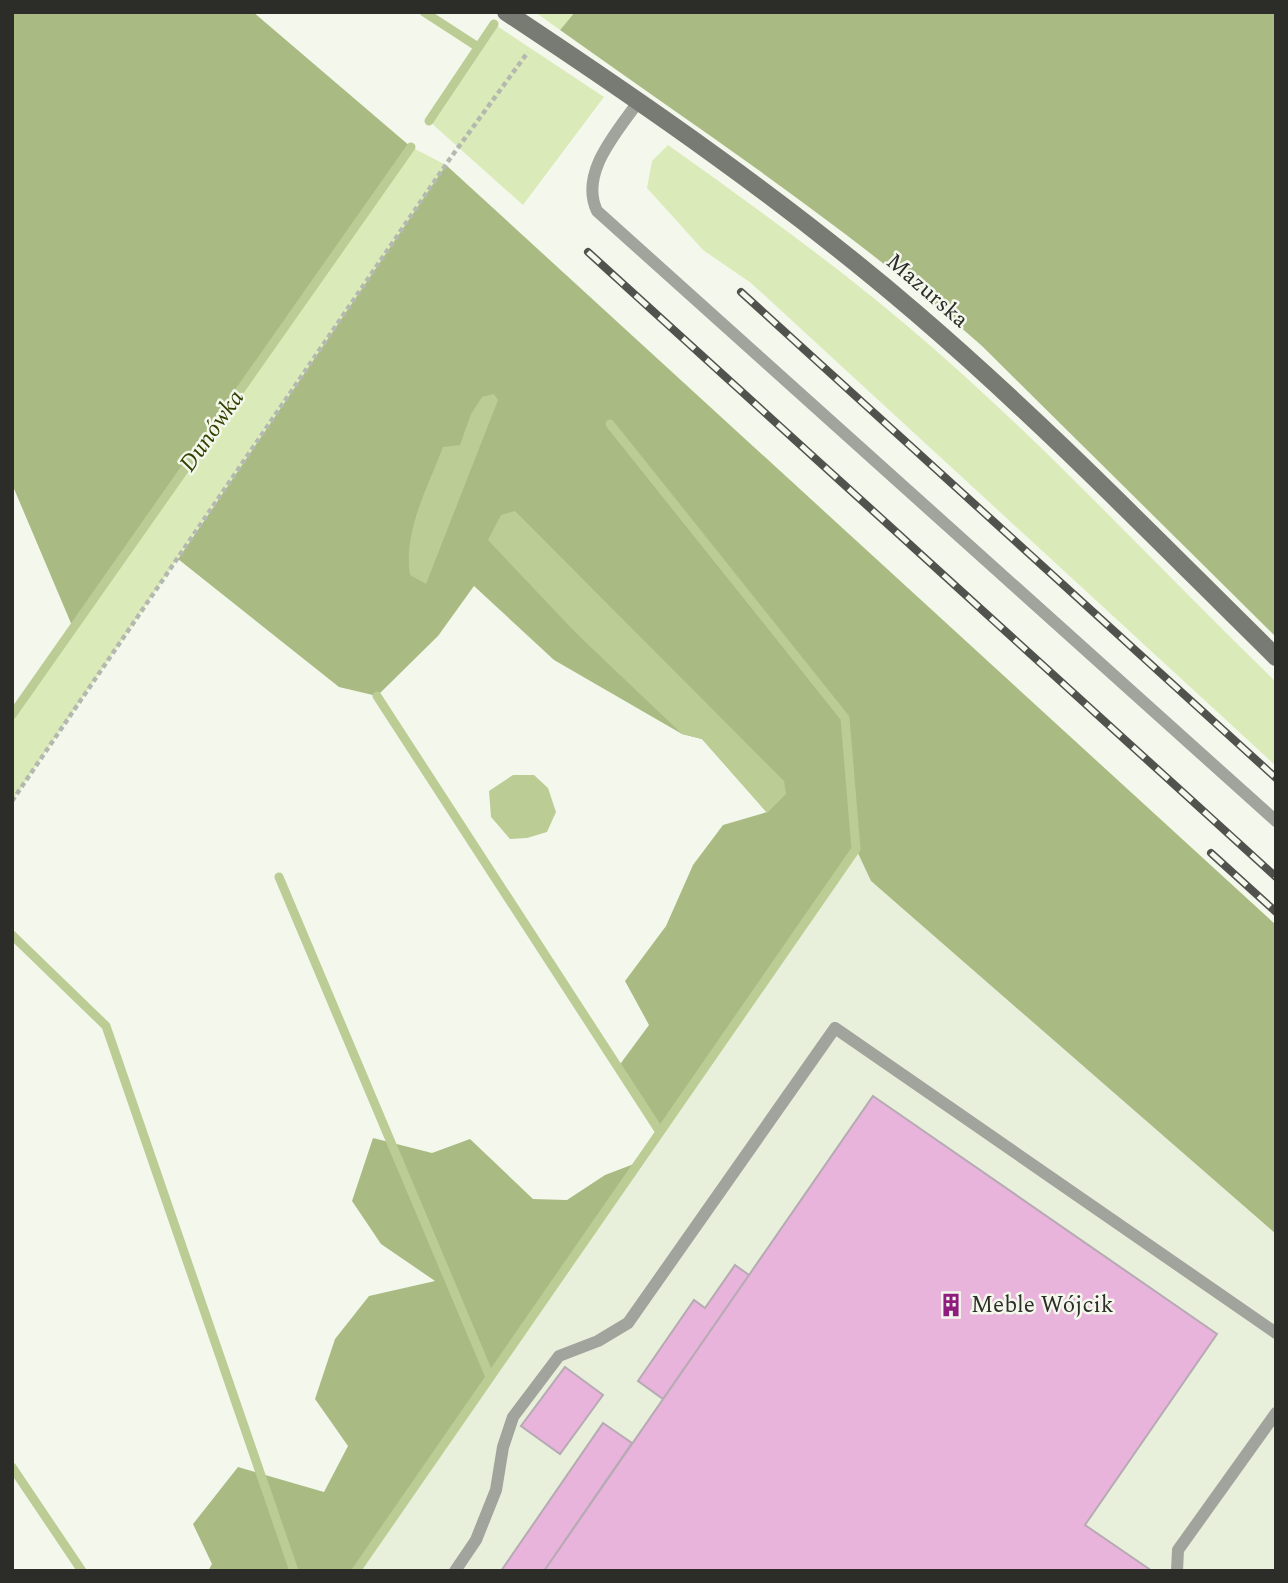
<svg xmlns="http://www.w3.org/2000/svg" width="1288" height="1583" font-family="Spectral,serif">
  <style>
    .built { fill: #e8efdb }
    .green { fill: #daeab9 }
    .forest { fill: #a9bb83 }
    .water { fill: #bbcd94 }
    .lines { fill: none; stroke-linecap: round; stroke-linejoin: round }
    .stream { stroke: #bbcd94; stroke-width: 9 }
    .building { fill: #e8b4db; stroke: #b6aab3; stroke-width: 2 }
    .path { stroke: #b5b8af; stroke-width: 4.5; stroke-dasharray: 5 3.5; stroke-linecap: butt }
    .lane { stroke: #a1a39d; stroke-width: 12 }
    .secondary { stroke: #787b73; stroke-width: 18 }
    .rail-casing { stroke: #51524d; stroke-width: 8 }
    .rail { stroke: #f4f8ec; stroke-width: 5; stroke-dasharray: 16; stroke-linecap: butt }
    .labels { text-anchor: middle; dominant-baseline: central; stroke-width: 5; stroke-linejoin: round; paint-order: stroke }
    .street-label { font-size: 23px; fill: #2c2d29; stroke: #f4f8ec }
    .poi-label { font-size: 23px; fill: #2c2d29; stroke: #f4f8ec; text-anchor: start }
    .water-label { font-size: 24px; font-style: italic; fill: #324100; stroke: #f4f8ec }
  </style>
  <rect width="100%" height="100%" fill="#f4f8ec"/>
  <path class="built" d="M856 849 871 881 1276 1234V1571H356Z"/>
  <path class="green" d="M535 12H575L560 30Z
    M494 24 604 97 523 205 429 121Z
    M668 145C748 202 829 260 905 324 1036 434 1153 563 1276 682V766L751 283 703 250 647 188 652 161Z
    M411 147 446 165 12 801V715Z"/>
  <path class="forest" d="M12 12H253L411 147 73 628 12 484Z
    M575 12H1276V637L982 346C851 229 703 132 560 30Z
    M446 165 1276 925V1234L871 881 856 849 660 1132 618 1067 649 1025 625 981 666 926 693 865 723 825 767 812 702 739 682 734 554 660 474 586 438 636 377 696 339 687 178 559Z
    M373 1138 432 1153 470 1139 533 1199 567 1200 605 1175 639 1162 356 1571H208L212 1564 193 1524 238 1467 324 1492 348 1446 315 1399 335 1339 369 1296 435 1281 381 1244 352 1201Z"/>
  <path class="water" d="M494 394 498 400 426 584 410 575C403 531 428 487 443 447L460 445 471 414 482 397Z
    M515 511 784 781 786 794 767 813 702 739 682 734 576 633 488 540 501 515Z
    M513 775H534L548 788 556 812 547 832 527 838 510 839 491 817 489 791Z"/>
  <g class="lines">
    <path class="stream" d="M424 12 478 47
      M429 121 494 24
      M377 696 660 1132
      M12 715 411 147
      M279 877 490 1377
      M12 935 106 1026 294 1571
      M12 1467 82 1571
      M356 1571 856 849 845 718 610 424"/>
  </g>
  <path class="building" d="M873 1096 1217 1334 1085 1525 1152 1571H544Z
    M735 1265 749 1275 663 1399 638 1381 694 1300 705 1308Z
    M565 1367 603 1395 560 1454 521 1426Z
    M603 1423 632 1443 544 1571H501Z"/>
  <g class="lines">
    <path class="path" d="M12 801 449 160 528 52"/>
    <path class="lane" d="M638 102C617 132 579 173 597 211L1276 821
      M455 1571 476 1540 496 1490 503 1447 513 1417 559 1356 598 1341 628 1323 835 1028 1276 1333
      M1177 1571 1178 1550 1276 1413"/>
    <path class="secondary" d="M506 12C648 106 788 203 916 313 1042 421 1158 541 1276 657"/>
    <g class="rail-casing">
      <path id="rail" d="M588 252 1276 877
        M741 292 1276 778
        M1211 853 1276 912"/>
    </g>
    <use href="#rail" class="rail"/>
  </g>
  <defs>
    <g id="building-bare" transform="scale(1.89)"><path d="M-4-6H4V6H1V3H-1V6H-4ZM-2.5-4.3h1.7v1.8h-1.7ZM.8-4.3h1.7v1.8H.8ZM-2.5-1h1.7V.8h-1.7ZM.8-1h1.7V.8H.8Z" fill="#8f1d7d" stroke="#f4f8ec" stroke-width="2.5" paint-order="stroke"/></g>
  </defs>
  <g fill-rule="evenodd">
    <use href="#building-bare" x="951" y="1305"/>
  </g>
  <g class="labels">
    <g class="street-label">
      <text transform="translate(927 291) rotate(41)">Mazurska</text>
    </g>
    <g class="poi-label">
      <text x="971" y="1305">Meble Wójcik</text>
    </g>
    <g class="water-label">
      <text transform="translate(212 431) rotate(-55)">Dunówka</text>
    </g>
  </g>
  <rect width="1288" height="1583" fill="none" stroke="#2c2d29" stroke-width="28"/>
</svg>
